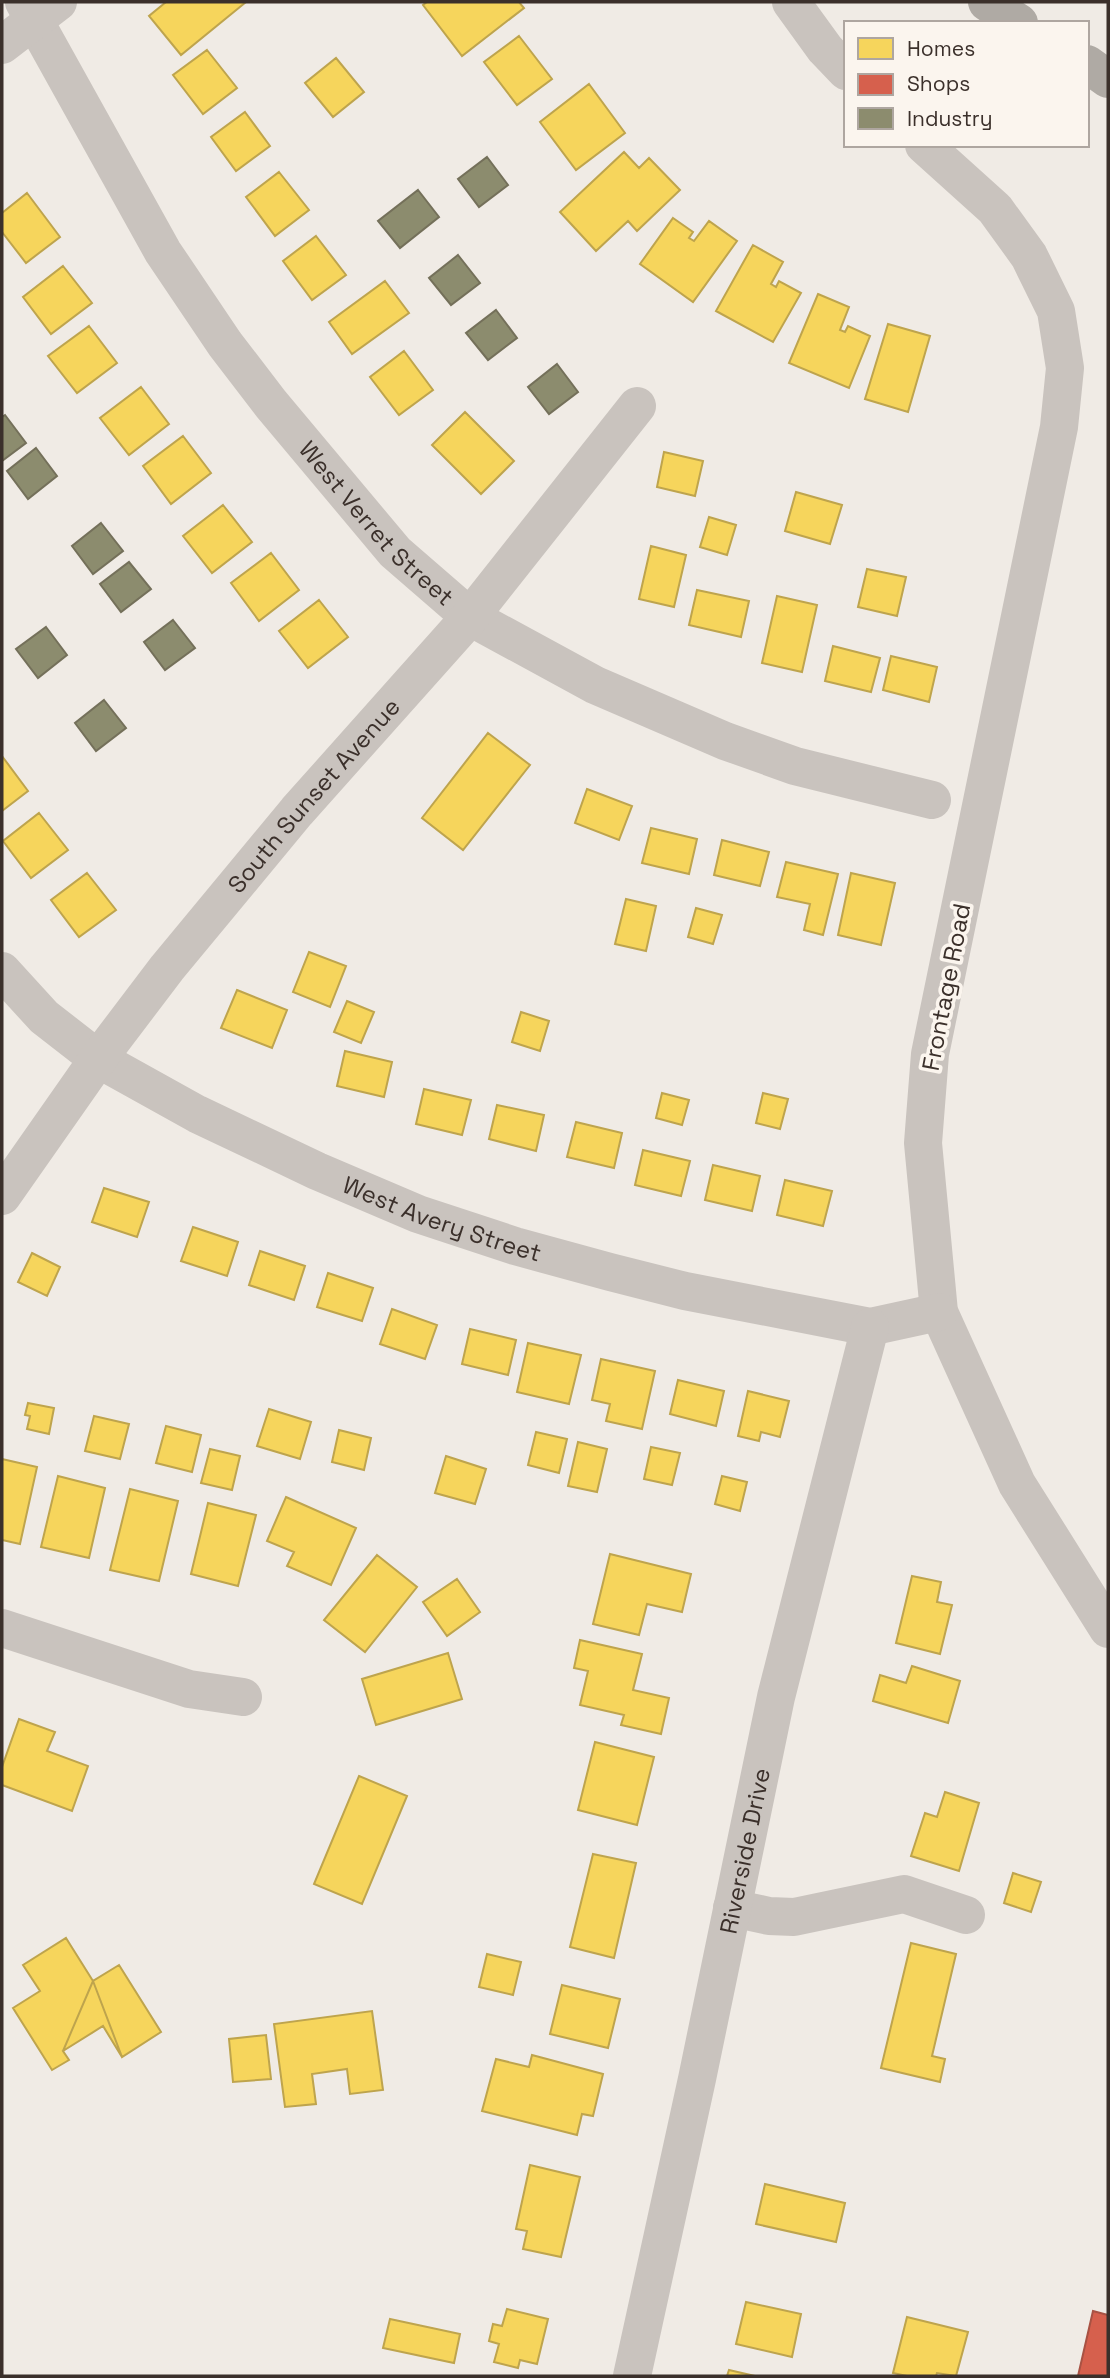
<svg xmlns="http://www.w3.org/2000/svg" width="1110" height="2378" font-family="'Space Grotesk',sans-serif">
  <style>
    .homes { fill: #f6d55c; stroke: #bea44d; stroke-width: 2 }
    .shops { fill: #d6604d; stroke: #a85243; stroke-width: 2 }
    .industry { fill: #8c8c6e; stroke: #74705a; stroke-width: 2 }
    .lines { fill: none; stroke-linecap: round; stroke-linejoin: round }
    .minor { stroke: #c9c3be; stroke-width: 38 }
    .highway { stroke: #afaaa4; stroke-width: 38 }
    .labels { text-anchor: middle; dominant-baseline: central; stroke-width: 7; stroke-linejoin: round; paint-order: stroke }
    .street-label { font-size: 24px; fill: #3b302b; stroke: #fbf5ee }
  </style>
  <rect width="100%" height="100%" fill="#f0ebe5"/>
  <path class="homes" d="M166 2H246L181 55 149 16Z
    M427 2H519L524 8 462 56 423 5Z
    M519 36 552 79 517 105 484 62Z
    M207 50 237 88 203 114 173 75Z
    M336 58 364 92 333 117 305 83Z
    M589 84 625 133 576 170 540 122Z
    M245 112 270 146 236 171 211 137Z
    M624 152 639 168 649 158 680 190 637 231 628 221 596 251 560 212Z
    M279 172 309 210 275 236 246 197Z
    M27 193 60 237 26 263 2 232V213Z
    M673 218 693 232 689 238 694 241 709 221 737 241 693 302 640 264Z
    M316 236 346 275 312 300 283 261Z
    M753 245 783 262 771 284 776 287 779 281 801 293 773 342 716 311Z
    M63 266 92 303 51 334 23 297Z
    M385 281 409 313 352 354 329 322Z
    M818 294 849 307 840 330 845 332 848 326 870 336 849 388 789 363Z
    M888 324 930 336 908 412 865 399Z
    M89 326 117 363 77 393 48 356Z
    M404 351 433 390 399 415 370 377Z
    M141 387 169 424 129 455 100 418Z
    M465 412 514 461 481 494 432 445Z
    M183 436 211 473 171 504 143 466Z
    M664 452 703 461 695 496 657 487Z
    M796 492 842 505 830 544 785 531Z
    M223 505 252 542 212 573 183 536Z
    M709 517 736 525 727 555 700 547Z
    M651 546 686 555 674 607 639 599Z
    M271 553 299 590 259 621 231 583Z
    M867 569 906 577 897 616 858 607Z
    M697 590 749 601 741 637 689 625Z
    M777 596 817 605 802 672 762 663Z
    M319 600 348 637 308 668 279 631Z
    M833 646 880 658 871 692 825 681Z
    M891 656 937 667 929 702 883 690Z
    M488 733 530 765 463 850 422 818Z
    M2 756 28 791 2 811Z
    M587 789 632 806 619 840 575 823Z
    M39 813 68 850 31 878 3 841Z
    M651 828 697 839 689 874 642 863Z
    M722 840 769 852 760 886 714 875Z
    M786 862 838 874 823 935 804 930 810 904 777 897Z
    M87 873 116 910 79 937 51 900Z
    M851 873 895 883 881 945 838 935Z
    M626 899 656 906 646 951 615 944Z
    M696 908 722 915 713 944 688 937Z
    M309 952 346 966 330 1007 293 992Z
    M237 990 287 1010 272 1048 221 1028Z
    M347 1001 374 1012 361 1043 334 1032Z
    M521 1012 549 1021 540 1051 512 1042Z
    M345 1051 392 1062 384 1097 337 1086Z
    M424 1089 471 1100 462 1135 416 1124Z
    M662 1093 689 1100 682 1125 656 1118Z
    M763 1093 788 1099 780 1129 756 1123Z
    M497 1105 544 1115 536 1151 489 1139Z
    M576 1122 622 1133 614 1168 567 1157Z
    M643 1150 690 1161 681 1196 635 1185Z
    M713 1165 760 1176 752 1211 705 1200Z
    M785 1180 832 1191 823 1226 777 1215Z
    M104 1188 149 1202 137 1237 92 1222Z
    M193 1227 238 1242 227 1276 181 1261Z
    M260 1251 305 1266 294 1300 249 1285Z
    M32 1253 60 1267 47 1296 18 1282Z
    M328 1273 373 1288 362 1321 317 1307Z
    M392 1309 437 1325 425 1359 380 1344Z
    M470 1329 516 1340 508 1375 462 1364Z
    M528 1343 581 1355 569 1404 517 1392Z
    M601 1359 655 1371 642 1429 606 1421 610 1404 592 1400Z
    M678 1380 724 1391 716 1426 670 1414Z
    M748 1391 789 1401 780 1437 761 1432 759 1441 738 1436Z
    M28 1403 54 1408 49 1434 27 1429 30 1416 25 1415Z
    M269 1409 311 1422 300 1459 257 1446Z
    M94 1416 129 1424 120 1459 85 1451Z
    M166 1426 201 1435 192 1472 156 1463Z
    M339 1430 371 1438 364 1470 332 1462Z
    M536 1432 567 1439 559 1473 528 1465Z
    M578 1442 607 1449 597 1492 568 1486Z
    M651 1447 680 1453 672 1485 644 1479Z
    M210 1449 240 1456 232 1490 201 1483Z
    M446 1456 486 1469 475 1504 435 1493Z
    M2 1459 37 1467 20 1544 2 1540Z
    M58 1476 105 1488 89 1558 41 1547Z
    M722 1476 747 1482 740 1511 715 1504Z
    M130 1489 178 1501 159 1581 110 1570Z
    M286 1497 356 1528 331 1585 287 1566 294 1552 267 1541Z
    M208 1503 256 1515 238 1586 191 1574Z
    M610 1554 691 1574 682 1612 647 1604 639 1635 593 1624Z
    M377 1555 417 1587 365 1652 324 1620Z
    M912 1576 941 1582 937 1602 952 1605 940 1654 896 1643Z
    M457 1579 480 1612 447 1636 423 1602Z
    M580 1640 642 1654 633 1690 669 1698 661 1734 621 1725 624 1715 580 1705 588 1671 574 1668Z
    M448 1653 462 1699 376 1725 362 1679Z
    M912 1666 960 1681 948 1723 873 1701 880 1675 906 1683Z
    M19 1719 55 1732 47 1751 88 1766 72 1811 2 1785V1767Z
    M595 1742 654 1757 637 1825 578 1810Z
    M359 1776 407 1796 362 1904 314 1884Z
    M945 1792 979 1803 959 1871 911 1856 925 1813 937 1817Z
    M593 1854 636 1863 614 1958 570 1947Z
    M1013 1873 1041 1882 1031 1912 1004 1903Z
    M66 1938 93 1981 63 2051 69 2060 52 2070 13 2008 40 1991 23 1965Z
    M66 1938 93 1981 119 1965 161 2032 122 2057 103 2026 63 2051 69 2060 52 2070 13 2008 40 1991 23 1965Z
    M911 1943 956 1954 932 2056 945 2059 940 2082 881 2068Z
    M487 1954 521 1962 513 1995 479 1987Z
    M119 1965 161 2032 122 2057 93 1981Z
    M562 1985 620 1999 608 2048 550 2034Z
    M372 2011 383 2090 350 2094 347 2069 312 2074 316 2104 285 2107 274 2024Z
    M266 2035 271 2079 233 2082 229 2039Z
    M532 2055 603 2074 593 2116 582 2114 577 2135 482 2111 496 2059 529 2067Z
    M530 2165 580 2177 561 2257 523 2249 527 2231 516 2229Z
    M765 2184 845 2203 836 2242 756 2224Z
    M746 2302 801 2314 792 2357 736 2344Z
    M507 2309 548 2319 537 2364 520 2360 518 2368 494 2362 499 2344 489 2341 493 2324 502 2326Z
    M907 2317 968 2332 956 2376 937 2373 936 2376H907L893 2373Z
    M390 2319 460 2334 454 2363 383 2348Z
    M729 2370 755 2376H727Z"/>
  <path class="shops" d="M1093 2311 1108 2315V2376H1078Z"/>
  <path class="industry" d="M487 157 508 185 479 207 458 179Z
    M418 190 439 217 400 248 378 221Z
    M458 255 480 283 451 305 429 278Z
    M496 310 517 338 488 360 466 333Z
    M557 364 578 392 549 414 528 387Z
    M5 415 26 443 2 461V417Z
    M36 448 57 476 28 499 7 471Z
    M101 523 123 551 93 574 72 546Z
    M129 562 151 589 121 612 100 584Z
    M173 620 195 648 165 670 144 642Z
    M46 627 67 655 38 678 16 649Z
    M104 700 126 728 96 751 75 723Z"/>
  <g class="lines">
    <g class="minor">
      <path id="s1" d="M24 2 163 252 225 344 271 404 395 552 470 617 595 685 725 741 795 766 932 800"/>
      <path d="M791 2 825 49 846 71"/>
      <path d="M2 45 58 2"/>
      <path d="M924 145 995 209 1029 256 1056 311 1065 368 1059 427 930 1054 923 1143 939 1312 1017 1484 1108 1629"/>
      <path id="s2" d="M2 971 44 1017 98 1059 197 1114 317 1171 418 1214 515 1246 610 1272 685 1291 870 1327 939 1312"/>
      <path id="s3" d="M2 1196 98 1059 167 968 297 811 470 617 637 406"/>
      <path d="M2 1628 189 1689 243 1697"/>
      <path d="M732 1908 769 1916 794 1917 904 1894 966 1915"/>
      <path id="s4" d="M632 2376 697 2079 776 1697 870 1327"/>
    </g>
    <path class="highway" d="M987 2 1019 23
      M1087 64 1108 79"/>
  </g>
  <g class="labels">
    <g class="street-label">
      <text stroke="none"><textPath href="#s1" startOffset="632">West Verret Street</textPath></text>
      <text stroke="none"><textPath href="#s3" startOffset="508">South Sunset Avenue</textPath></text>
      <text transform="translate(946 987) rotate(-79)">Frontage Road</text>
      <text stroke="none"><textPath href="#s2" startOffset="511">West Avery Street</textPath></text>
      <text stroke="none"><textPath href="#s4" startOffset="537">Riverside Drive</textPath></text>
    </g>
  </g>
  <rect width="1110" height="2378" fill="none" stroke="#3b302b" stroke-width="7"/>
  <rect x="844" y="21" width="245" height="126" fill="#fbf5ee" stroke="#aea6a0" stroke-width="2"/>
  <rect x="858" y="38" width="35" height="21" fill="#f6d55c" stroke="#aea6a0" stroke-width="2"/>
  <text x="907" y="56" font-size="21" fill="#3b302b">Homes</text>
  <rect x="858" y="74" width="35" height="21" fill="#d6604d" stroke="#aea6a0" stroke-width="2"/>
  <text x="907" y="91" font-size="21" fill="#3b302b">Shops</text>
  <rect x="858" y="108" width="35" height="21" fill="#8c8c6e" stroke="#aea6a0" stroke-width="2"/>
  <text x="907" y="126" font-size="21" fill="#3b302b">Industry</text>
</svg>
